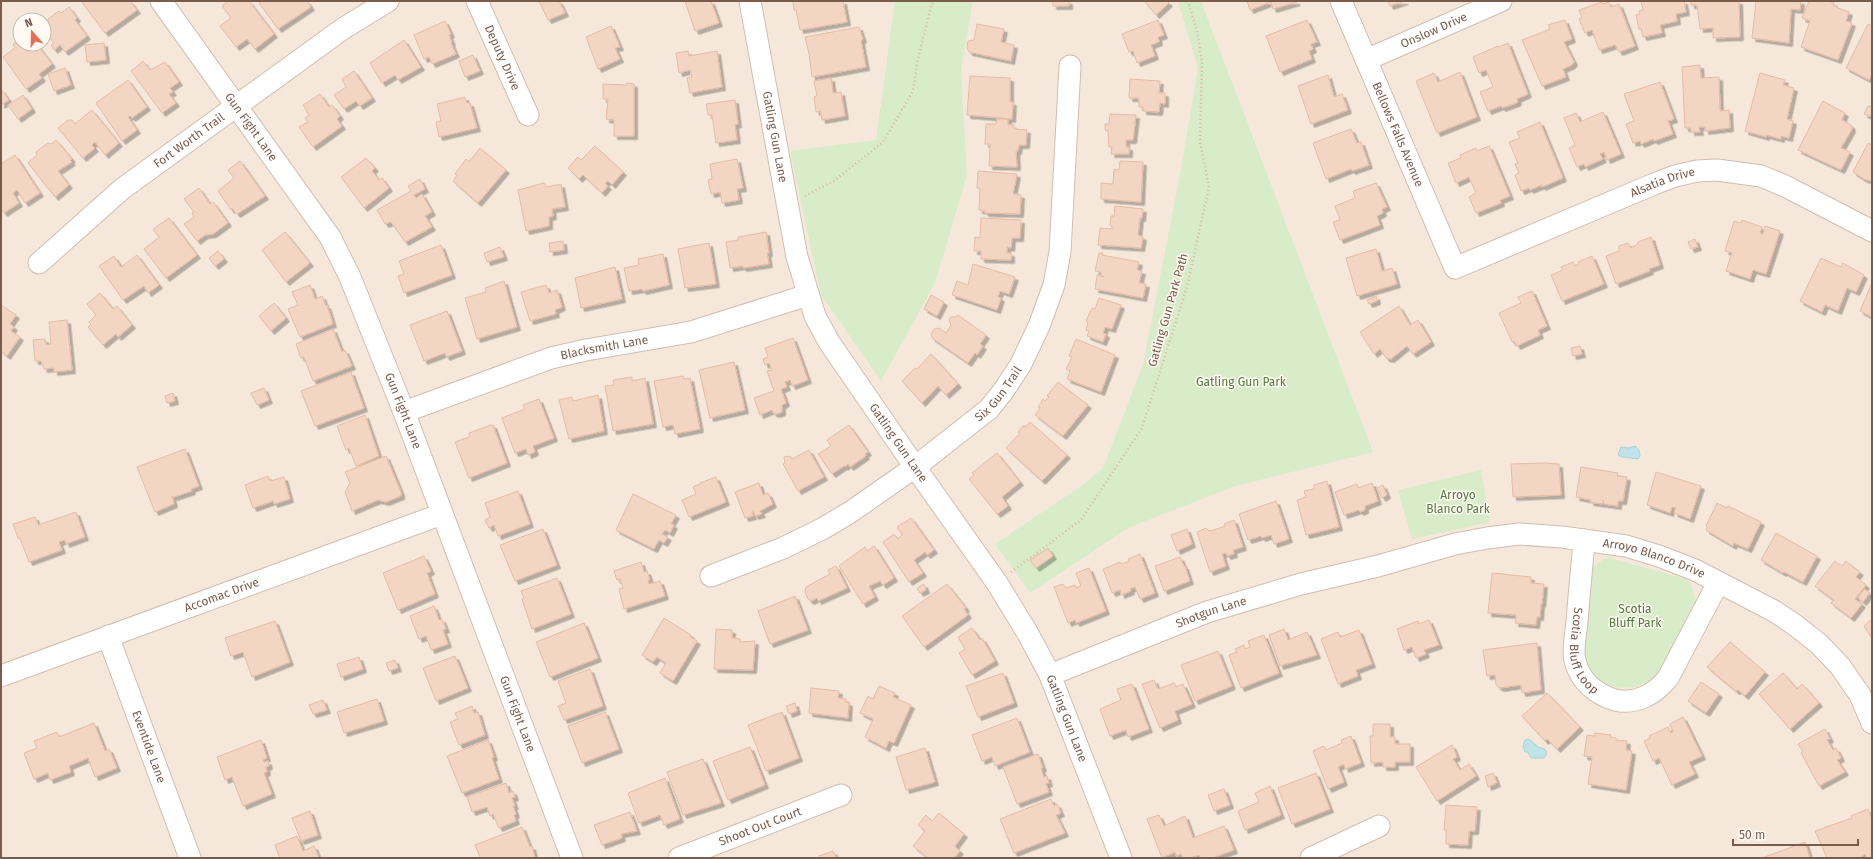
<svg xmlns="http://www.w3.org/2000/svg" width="1873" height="859" font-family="'Fira Sans',sans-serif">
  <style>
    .residential { fill: #f5e8da; fill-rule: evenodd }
    .green { fill: #d8ecc9 }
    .water { fill: #bfe3e8; stroke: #a5d3da }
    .building { fill: #f3d5c3; stroke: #e6bba3; filter: url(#shadow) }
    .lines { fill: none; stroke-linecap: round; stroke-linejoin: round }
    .minor-casing { stroke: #d1beb0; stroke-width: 23 }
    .path { stroke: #d9b8a5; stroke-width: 2.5; stroke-dasharray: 1 3; stroke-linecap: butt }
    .minor { stroke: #fff; stroke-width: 21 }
    .labels { text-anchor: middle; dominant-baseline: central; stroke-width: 3; stroke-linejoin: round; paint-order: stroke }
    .street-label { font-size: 12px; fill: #7a5c4d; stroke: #fffaf3 }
    .park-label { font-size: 12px; fill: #537a41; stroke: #fffaf3 }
  </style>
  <defs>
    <filter id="shadow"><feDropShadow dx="3.5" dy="3.5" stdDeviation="0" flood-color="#0004"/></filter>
  </defs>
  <rect width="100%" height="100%" fill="#fdf6ec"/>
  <path class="residential" d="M1 1H1872V858H1ZM20 20H44V44H20Z"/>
  <path class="green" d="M895 1H973L961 69 967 175 935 283 881 381 821 295 790 151 876 140Z
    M1178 1H1201L1373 452 1232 487 1128 528 1030 593 995 544 1084 484 1103 468 1143 365 1181 169 1198 68Z
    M1481 470 1490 522 1412 539 1398 490Z
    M1607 557 1689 580 1697 603 1655 678 1636 687 1609 688 1585 666 1581 650 1593 567Z"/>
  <path class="water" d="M1635 446 1639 450 1640 456 1638 459 1622 457 1618 455 1621 447 1629 448Z
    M1529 739 1538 747 1545 749 1547 753 1544 758H1531L1528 752H1525L1523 746 1525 740Z"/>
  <path class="building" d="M81 1H130L137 10 105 33Z
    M228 1H249L274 34 255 49 247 39 236 47 220 26 231 18 222 6Z
    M263 1H307L311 7 278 29 259 3Z
    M539 1H559L565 13 548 20Z
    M685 1H711L719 23 695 31Z
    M795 1H843L847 22 800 30 796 10H794L793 2Z
    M1053 1H1069V6H1053Z
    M1146 1H1167L1169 3 1156 15 1145 2Z
    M1247 1H1296L1297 2 1273 9 1271 2 1250 10Z
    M1388 1H1405L1390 6Z
    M1641 1H1684L1686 12 1676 14 1677 21 1660 25 1662 33 1643 37 1641 29H1639L1636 15 1640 14 1639 11 1643 10Z
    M1691 1H1739L1740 37 1713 38V28L1700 29 1697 5H1691Z
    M1756 1H1801L1800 10 1791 9 1789 43 1752 38Z
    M1809 1H1828L1834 3 1833 5 1838 8 1849 12 1846 21 1852 23 1838 60 1801 47 1810 21 1802 18Z
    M1602 2 1603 4 1609 2 1611 7 1619 4 1635 46 1619 52 1615 45 1599 50 1592 30 1585 33 1579 19 1582 18 1579 10Z
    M69 7 77 18 75 20 87 36 65 52 60 45 54 50 51 45 54 43 44 31V25L49 22 48 19 59 11 61 13Z
    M1158 20 1164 35 1158 37 1159 42 1151 45 1155 56 1137 63 1133 51 1129 52 1122 34Z
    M1307 20 1317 42 1311 44 1313 49 1309 51 1312 59 1280 72 1266 36Z
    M1565 20 1572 39 1564 42 1574 62 1572 65 1563 69 1566 77 1542 86 1522 40 1543 32H1545V31L1550 29 1548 25Z
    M445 21 451 34 449 35 452 42 451 43 456 54 432 64 429 57 424 59 414 35Z
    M977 24 1004 29 1001 42 1014 45 1011 61 969 52 967 48 968 41 974 40Z
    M1868 24 1872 26V74L1869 80 1846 68Z
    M611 26 620 47 615 48 620 59 598 69 586 37Z
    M859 27 863 39 861 41 866 67 812 77 809 54 805 37Z
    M20 40V44H37L52 64 39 74 42 78 26 89 3 57 15 48 13 44Z
    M404 40 421 67 398 80 395 75 382 83 370 63Z
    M104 43 106 60 87 62 85 45Z
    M1508 43 1528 94 1517 99 1518 102 1516 103 1502 108 1501 106 1488 111 1480 92 1493 87 1486 70 1479 73 1473 57 1498 46 1499 47Z
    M688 51 689 56 717 51 722 87 690 93 687 78 692 77 690 70 679 73 676 53Z
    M473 55 480 71 465 77 459 61Z
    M143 61 150 70 165 62 179 82 170 88 173 92 169 94 176 103 162 113 131 71Z
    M1700 65 1701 78 1719 77 1720 111 1729 110 1730 128 1705 131V127H1699L1700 132H1691V128H1685L1682 67Z
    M65 68 71 85 54 91 48 74Z
    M354 71 372 98 360 106 356 101 344 109 334 95 346 87 342 79Z
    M1460 72 1477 117 1437 133 1416 81 1434 73 1438 82Z
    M1760 73 1785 80 1783 85 1794 88 1787 119 1793 121 1789 138 1781 136V139L1766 135V137L1745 131Z
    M1328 75 1334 97 1342 94 1348 110 1311 124 1298 86Z
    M970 76 1010 78V102H1013L1012 119 967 115Z
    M831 78 833 93 841 92 845 116 822 120 820 111 816 112 814 97 817 96 814 81Z
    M1130 79 1160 81 1159 93H1165V104L1160 103 1159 112 1143 111V107H1139V98H1129Z
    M128 80 147 107 132 118 130 116 128 117 137 130 122 141 96 103Z
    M1660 82 1674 119 1668 121 1673 134 1654 141 1653 139 1641 144 1640 141 1633 143 1626 124 1634 121 1624 94Z
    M627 83 634 84V136H614V120L606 119 608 99H603V84L626 85Z
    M1 89 9 100 1 105Z
    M320 94 329 107 332 105 340 116 337 119 342 126 313 147 299 127 308 122 305 118 309 115 303 105Z
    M23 95 32 109 18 119 8 105Z
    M465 97 467 103H470L477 128 439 137 436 122 441 121 437 104Z
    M735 100 738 124 735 125 737 140 716 143 712 115H708L706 104Z
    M1823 101 1845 113 1842 120 1851 125 1852 129 1841 148 1850 152 1841 170 1798 150Z
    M1868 106 1872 107V117L1864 114Z
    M92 110 119 143 105 155 95 142 92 145 95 148 83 158 58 128 68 120H72L75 124Z
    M1603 112 1621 154 1607 160 1604 152 1600 154 1603 159 1585 167 1584 164 1577 167 1569 148 1575 145 1564 118 1576 113 1580 122Z
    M1110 114 1136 115 1133 140H1126V147H1129V154H1111L1112 147H1109L1108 131 1105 130V124H1109Z
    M997 119H1008V125H1014V129L1027 130 1026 145H1019L1018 151H1016L1017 167 989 166 990 144H985L986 124H996Z
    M1540 122 1563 178 1542 187V185L1530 190 1529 188 1521 191 1515 175 1519 173 1515 164 1518 163 1509 142 1520 138 1517 132Z
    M1351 129 1357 143 1361 142 1369 165 1352 171 1351 169 1326 179 1313 143Z
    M56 140 72 159 70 160 72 162 58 171 69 185 55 197 28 163 37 155 36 152 48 143 51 144Z
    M1868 143 1872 145V181L1864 179 1853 172Z
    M595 146 623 172 612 185 608 181 605 183 608 186 602 193 583 175 579 179 568 168 578 157 581 160Z
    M1489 146 1510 196 1500 200 1501 203 1476 213 1469 197 1476 193 1469 177 1456 183 1448 163 1461 158 1460 155 1476 148 1477 151Z
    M480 148 506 170 478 203 453 181 457 175 455 174 466 159 469 162Z
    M15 155 40 193 25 203 17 190 13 193 19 203 4 213 1 209V164Z
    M366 158 375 168 372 171 379 180 382 178 389 188 364 208 341 177Z
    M737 159 743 188 737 189 739 200 722 203 720 192 711 194 708 180 712 179 710 164Z
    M240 161 265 196 237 214 232 208 231 210 218 191 234 178 228 170Z
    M1120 161 1143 162 1141 202 1101 199V183L1113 184 1114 169 1119 170Z
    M978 171 1017 174 1013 194 1021 195 1020 214 985 213V211L979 210 980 189 977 188Z
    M420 179 425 189 414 195 416 198 422 194 432 212 425 216 432 227 405 242 391 222 385 224 377 210 411 191 408 186Z
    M544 183 547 187 561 184 565 207 552 209 553 216 549 217V226L526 231 518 190Z
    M1376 183 1387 207 1382 209 1383 213 1377 216 1380 225 1340 240 1333 222 1340 220 1335 206 1355 198 1353 191Z
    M199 188 210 204 213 202 228 223 213 234 205 235 197 241 184 224 194 217 192 213 194 212 184 199Z
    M1115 206 1143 209 1142 218H1140L1138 235 1143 237 1141 248 1098 245 1100 228 1112 229V226L1110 225 1111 216H1114Z
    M169 218 197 255 166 278 144 249 159 237 153 229Z
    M981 218 1021 220 1020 238H1012L1011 248 1007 247V253H1011V260L981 259V251H974L975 237 980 238Z
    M1742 220 1762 227 1760 233 1763 234 1765 226 1780 231 1766 274 1753 270 1750 279 1726 271 1732 253 1725 251 1734 221 1741 223Z
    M285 232 310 263 286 282 262 250Z
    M766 232 769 253H767L769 264 743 268V266L730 268 726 242 738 240V237Z
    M1651 237 1660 265 1649 269 1650 271 1616 284 1606 256 1619 251V246L1628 243 1631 248 1638 244V242Z
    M1695 239 1698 247 1691 249 1688 242Z
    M563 241 564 250 550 252 549 243Z
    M709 243 716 284 685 288 678 249Z
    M441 245 452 275 404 293 398 276 404 274 399 261Z
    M500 247 504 257 487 262 484 253Z
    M1376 249 1382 271 1392 268 1397 284 1357 296 1346 258Z
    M218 251 224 259 215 266 209 258Z
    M1099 253H1103L1102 255 1139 262 1137 270 1142 271 1139 283 1146 284 1143 298 1095 289 1097 275 1104 277 1101 275V272L1095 271Z
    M663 254 669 285 643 291 642 289 629 291 624 268 639 265 638 259Z
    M137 255 159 285 148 293 144 286 123 300 99 266 114 256 121 267Z
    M1592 256 1604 284 1562 301 1551 275 1563 270 1561 267 1573 262 1575 266 1579 264 1578 262Z
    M1821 258 1841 267 1843 263 1864 275 1856 292 1847 288 1838 311 1825 305 1822 312 1800 301Z
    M973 264 1015 277 1009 294 1000 291 998 297 1001 298 997 310 952 295 957 281 968 285Z
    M615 267 622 299 581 308 575 278Z
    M504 281 517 327 477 339 465 298 486 292 485 288Z
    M310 285 315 299 322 296 326 306 327 305 333 324 300 337 288 309 298 305 292 292Z
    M546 285 549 293 557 290 562 307 555 310 556 314 530 321 521 292Z
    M1871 285H1872V317L1860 311Z
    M1532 291 1547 326 1538 330 1540 335 1517 346 1514 341 1512 342 1499 313 1521 303 1518 297Z
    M100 293 113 309 117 306 132 325 118 337 116 334 103 345 88 327 91 324 89 322 96 315 87 304Z
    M931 295 944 302 937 316 924 309Z
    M1376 296 1377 301 1369 304 1367 300Z
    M1099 298 1121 305 1112 329 1105 327 1103 333 1106 334 1103 342 1087 336 1089 331 1086 330 1088 322 1086 321 1090 312 1092 308 1095 309Z
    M274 303 286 318 271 331 259 316Z
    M1 305 16 315 10 324 14 327 11 331 20 337 7 356 1 351Z
    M1399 306 1410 325 1418 320 1431 342 1413 354 1407 346 1391 359 1386 358 1380 349 1374 354 1360 332Z
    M447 311 462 351 446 357 445 353 424 361 410 325Z
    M958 315 986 335 980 344 983 346 977 355 975 353 968 363 932 338 931 334 934 329 939 328 946 333 951 325 949 320 951 317H956Z
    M67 320 72 370 54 372V368L44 369 41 361H35L33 340 45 339 46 345 51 344 49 322Z
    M333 329 342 352 345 350 352 366 313 381 304 357 301 358 296 344Z
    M793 338 808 380 792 386 790 380 785 382 787 387 781 389 786 403 782 405V412L777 414 773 413 772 410 760 415 754 398 774 391 767 371 772 370 769 363 765 365 763 359 768 357 765 348Z
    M1076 339 1115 355 1101 392 1067 379 1070 371 1066 369 1072 357 1069 356Z
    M1580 346 1582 354 1573 356 1571 348Z
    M931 354 958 384 946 395 938 386 922 403 902 381 915 368 917 369Z
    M734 362 745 410 710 418 699 370Z
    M351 372 364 408 315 426 301 391Z
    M683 376 684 379 690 378 700 429 675 434 673 425 663 427 654 381Z
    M632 377V381L645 378 653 424 613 431 605 386 614 385 613 380Z
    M1058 382 1088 405 1063 436 1035 415 1040 408 1038 407 1043 399 1045 401 1049 397 1047 396Z
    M264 388 269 400 257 405 251 393Z
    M173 393 175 401 167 403 165 396Z
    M598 395 604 431 569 439 559 400 572 397 573 401Z
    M539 399 554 438 533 446 535 452 528 455 526 449 515 453 502 418 525 409 523 405Z
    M365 415 379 456 356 466 349 448 346 450 337 426Z
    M1030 422 1067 455 1042 481 1006 448 1020 433 1018 432 1024 425 1025 427Z
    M491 425H493L507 463 469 478 455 442 469 437V433Z
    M849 425 868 452 865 454 866 456 850 467 848 464 845 467 844 466 832 474 818 454 831 446 827 440Z
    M185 449 199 486 191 489 192 491 174 497 172 496 174 504 155 512 137 467Z
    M809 450 824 477 798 491 783 464 785 463 784 457 790 456 792 459Z
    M997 453 1020 482 1002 497 1008 506 997 514 969 479 974 475 972 473Z
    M386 456 401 492V496L386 502 378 500 352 511 345 492 350 483 345 472Z
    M1545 463 1559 464 1561 495 1513 497 1511 464Z
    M1581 467 1618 473 1617 476 1627 477 1623 501H1618V506L1604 504 1603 500V504L1590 502 1591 500 1576 497Z
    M1656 472 1701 486 1690 519 1674 513 1676 508 1672 507 1670 513 1647 505Z
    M268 476 270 481 284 477 290 499 274 504 273 501 253 508 245 485Z
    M716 477 726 502 689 517 682 500 696 494 693 487 700 484V483Z
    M1327 481 1339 527 1306 535 1297 500 1306 497 1304 491 1314 489V485Z
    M759 483 763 495 768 493 773 504 760 511 762 514 755 516 754 512H752L753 516 745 518 735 492Z
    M1372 483 1378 501 1365 506V510L1360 512 1359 510 1344 515 1335 492 1357 484 1358 488Z
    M1383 485 1387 495 1382 498 1377 488Z
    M518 491 530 524 498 536 494 525 489 528 485 520 490 517 485 503Z
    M633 494 676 515 671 524 674 525 670 533 665 530 662 534 668 537 664 543 659 540 654 549 616 530Z
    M1276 501 1289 539 1274 544 1271 535 1262 538 1261 536 1248 540 1239 514Z
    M1717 503 1727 508 1728 506 1761 522 1748 549 1734 543 1733 546 1706 530 1707 527 1706 526Z
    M76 512 85 537 66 544 65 540 59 542 62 550 29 562 20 538H18L13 524 35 517 38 525Z
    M911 518 934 550 927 555 925 552 914 560 923 573 909 582 883 542 894 534 898 539 902 535 897 527Z
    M1234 520 1243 547 1233 550 1234 554 1227 556 1226 553 1222 554 1226 566 1210 572 1197 532 1206 528 1209 531 1214 530 1225 526 1224 524Z
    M543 529 557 565 515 581 500 545Z
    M1187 529 1192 544 1177 551 1171 535Z
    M1776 533 1817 556 1803 582 1784 572 1783 573 1761 560Z
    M874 546 894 578 883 585 880 581 869 586 875 597 863 604 839 566 865 547 867 551Z
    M1048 548 1053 556 1036 568 1030 560Z
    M1140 554 1155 593 1140 599 1135 587 1130 589 1131 591 1121 595 1120 590 1112 593 1103 569 1120 562 1121 564 1129 561 1128 559Z
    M424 556 431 571 427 573 435 594 398 610 383 573Z
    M1180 557 1184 566H1185L1190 581 1164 591 1155 566Z
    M1835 561 1842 566 1846 561 1860 572 1856 577 1866 585 1855 599 1862 604 1851 618 1831 603 1834 600 1815 586Z
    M641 562 644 572 647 571 650 580H648L649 584 660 581 665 596 624 609 619 589 623 588 620 579 617 580 614 571Z
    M836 566 847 588 818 601 817 598 811 601 808 599 805 592 806 587 830 574 828 570Z
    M1089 568 1106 611 1076 623 1075 620 1068 623 1054 587 1063 584 1066 588 1075 585 1076 588 1081 586 1076 573Z
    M1492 573 1531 577V583L1544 584 1542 604H1541L1540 617H1537L1536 625 1515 623 1516 615 1488 613Z
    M557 578 571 614 532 629 522 599 524 598 521 591Z
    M924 584 926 590 920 593 917 588Z
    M947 584 966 608 964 609 968 615 924 647 902 616Z
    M1864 589 1870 593 1863 602 1858 598Z
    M795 596 808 630 770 644 758 611Z
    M434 606 439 620 442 619 446 629 443 630 448 644 431 650 426 636 419 639 410 616Z
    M664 618 691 635 690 637 697 641 673 681 660 673 666 663 657 657 653 662 642 655Z
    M1872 619V636L1871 637 1864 626Z
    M1429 620 1439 645 1424 650 1426 654 1416 658 1412 647 1404 650 1397 629 1418 621 1419 624Z
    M275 621 290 662 252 677 243 652 231 656 225 638Z
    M584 623 598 658 550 677 536 642Z
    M972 628 980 640 982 638 995 661 972 675 959 653 965 649 958 637Z
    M716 629 732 630V638L740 639V642L755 641 753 670 714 669Z
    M1284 629 1288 640 1307 632 1317 655 1280 666 1269 635Z
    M1359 630 1372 664 1356 670 1358 676 1338 684 1321 639 1338 632 1340 637Z
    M1264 635 1279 673 1241 688 1229 655 1237 652 1235 649 1244 645 1245 649 1250 647 1248 641Z
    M1730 642 1765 672 1745 696 1738 690 1736 691 1707 667Z
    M1537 643 1541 690 1522 693 1521 685 1500 688 1496 685 1495 675 1487 676 1483 650Z
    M1218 651 1232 686 1195 701 1181 665Z
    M455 656 468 688 436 701 423 668Z
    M359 657 363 669 341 677 337 664Z
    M395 660 398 668 389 671 386 663Z
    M590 669 603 706 564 720 558 706 566 703 558 681Z
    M1003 673 1014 703 978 717 966 686Z
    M1783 673 1797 689 1802 684 1819 703 1790 729 1759 694Z
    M1154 680 1158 689 1174 683 1176 687 1183 684 1192 704 1175 711 1178 720 1160 728 1142 684Z
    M1701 682 1719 694 1706 713 1688 701Z
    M1132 684 1149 729 1128 737 1126 730 1110 736 1100 709 1121 700 1117 689Z
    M879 686 895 693 893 697 911 705 894 743 889 741 886 748 865 737 873 719 860 713 868 696 873 699Z
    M811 688 839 691 838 698 846 699V702L849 703 848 718 809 713Z
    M1547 693 1580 727 1557 749 1547 739 1545 741 1522 716Z
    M377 699 384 721 344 733 337 712Z
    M323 700 327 710 313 714 309 705Z
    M795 703 797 711 789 714 786 706Z
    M472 706 474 713 478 712 485 735 459 745 450 722 458 719 455 713Z
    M605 712 619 749 582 763 568 726Z
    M782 712 799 758 766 771 748 725Z
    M1683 717 1702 756 1689 762 1695 774 1672 785 1659 758 1653 761 1644 741 1650 738 1649 736 1668 727 1671 733 1673 732 1670 724Z
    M1017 718 1030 752 995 766 992 757 982 761 972 735Z
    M94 723 105 751 109 749 117 768 95 777 88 758 69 766 71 772 50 780 48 773 34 779 24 753 37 748 34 741 57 732 59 737Z
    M1373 724H1390V737H1395V744H1410V762H1395V767H1383V762L1371 763 1370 736H1373Z
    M1825 729 1830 739 1827 740 1833 750 1836 748 1841 758 1837 760 1845 772 1819 786 1801 753 1803 752 1798 744Z
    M1595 733 1611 735 1610 737 1616 738V740L1627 741 1626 750 1632 751 1626 790 1588 784 1592 757 1584 756 1587 735 1595 736Z
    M1351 736 1361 763 1345 769 1344 764 1338 767 1344 782 1328 789 1313 751 1324 746 1326 750 1342 743 1341 740Z
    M261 740 267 758 263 760 264 762 268 761 269 766 266 767 267 772 264 773 272 794 243 806 232 777 225 780 217 757Z
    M488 740 494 757 492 758 499 779 462 793 447 756Z
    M1452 745 1457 757 1453 759 1460 770 1469 764 1476 776 1437 801 1416 767Z
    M750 747 765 785 728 800 713 761Z
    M925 748 935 782 906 790 896 757Z
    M1038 754 1043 768H1041L1044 777 1047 776 1049 783 1046 784 1049 792 1017 804 1003 767Z
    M703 759 721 803 683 815 667 772Z
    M1316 773 1330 809 1292 824 1278 788Z
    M1493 773 1497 783 1488 787 1485 776Z
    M665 778 680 819 664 825 660 815 639 823 628 793Z
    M506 783 509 793 513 791 515 797 512 798 515 806H513L516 814 514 815 516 821 499 828 493 814 490 816 487 807 472 812 467 797Z
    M1270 786 1281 815 1245 830 1238 811 1259 802 1255 793Z
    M1224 789 1230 805 1214 811 1208 795Z
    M1051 799 1054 806 1057 804 1061 813 1056 815 1065 833 1014 853 1000 819Z
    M1446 805 1477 807 1475 831H1469L1468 845 1446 844V830H1444Z
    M1868 809 1872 819V858H1867L1865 854 1860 858H1827L1815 831 1852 818 1851 816Z
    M310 811 318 835 301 841 292 818Z
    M630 812 637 831 621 834 622 838 602 845 594 825Z
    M939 813 964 834 955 846 960 851 954 858H928L913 846 925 831 918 825 926 815 932 821Z
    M1159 815 1164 826 1185 816 1193 838 1224 826 1234 850 1212 858H1200L1199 855 1190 858H1183L1181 854 1176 856 1175 852 1162 858 1147 819Z
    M522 827 530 847 532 846 535 858H476L480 857 475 845Z
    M297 836 303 851 314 846 319 858H280L275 845Z
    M1805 842 1810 858H1762Z
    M833 851 837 858H820L819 856Z"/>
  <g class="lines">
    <g class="minor-casing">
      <g id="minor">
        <path id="s1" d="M161 1 330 237 350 277 404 412 572 858"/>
        <path id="s2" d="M477 1 528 115"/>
        <path id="s3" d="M750 1 797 257 815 316 829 342 915 467 997 583 1027 632 1050 675 1121 858"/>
        <path id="s4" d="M1341 1 1455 268 1654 184 1675 176 1697 171 1717 170 1761 176 1785 186 1872 231"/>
        <path id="s5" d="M1366 60 1501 1"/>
        <path id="s6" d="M39 263 122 189 344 28 388 1"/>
        <path id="s7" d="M404 412 551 358 586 350 691 332 808 295"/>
        <path id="s8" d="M1584 540C1582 567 1579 594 1577 622 1576 634 1572 649 1575 661 1580 681 1596 694 1615 700 1636 705 1655 694 1668 678L1718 583"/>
        <path id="s9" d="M711 576 783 548 822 529 849 513 915 467 989 409 1004 390 1021 364 1039 326 1054 285 1060 252 1070 66"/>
        <path id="s10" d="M108 636 190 858"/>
        <path id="s11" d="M1050 675 1207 612 1301 584 1378 566 1455 544 1487 538 1519 534 1562 537 1626 546 1659 556 1695 570 1774 611 1795 625 1819 644 1840 666 1860 695 1872 723"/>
        <path id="s12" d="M1 676 442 514"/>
        <path id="s13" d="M679 858 841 795"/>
        <path d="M1311 858 1379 826"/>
      </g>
    </g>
    <path class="path" d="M805 196 834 181 883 142 913 91 918 59 931 6 934 1
      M1011 572 1081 520 1142 428 1187 287 1209 187 1200 142 1202 62 1197 31 1188 1"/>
    <use href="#minor" class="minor"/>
  </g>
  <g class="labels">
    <g class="street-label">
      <text stroke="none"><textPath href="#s5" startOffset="74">Onslow Drive</textPath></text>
      <text stroke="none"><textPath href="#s2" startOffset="62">Deputy Drive</textPath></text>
      <text stroke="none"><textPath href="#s1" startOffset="155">Gun Fight Lane</textPath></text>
      <text stroke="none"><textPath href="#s4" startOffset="145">Bellows Falls Avenue</textPath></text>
      <text stroke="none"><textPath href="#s3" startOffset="138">Gatling Gun Lane</textPath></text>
      <text stroke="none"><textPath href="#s6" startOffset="194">Fort Worth Trail</textPath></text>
      <text stroke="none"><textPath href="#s4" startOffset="515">Alsatia Drive</textPath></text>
      <text transform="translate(1168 310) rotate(-74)">Gatling Gun Park Path</text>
      <text stroke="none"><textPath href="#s7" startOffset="211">Blacksmith Lane</textPath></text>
      <text stroke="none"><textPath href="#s9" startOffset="344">Six Gun Trail</textPath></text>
      <text stroke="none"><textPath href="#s1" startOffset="479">Gun Fight Lane</textPath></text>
      <text stroke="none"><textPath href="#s3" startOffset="474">Gatling Gun Lane</textPath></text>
      <text stroke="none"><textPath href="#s11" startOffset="629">Arroyo Blanco Drive</textPath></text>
      <text stroke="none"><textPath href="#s12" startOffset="235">Accomac Drive</textPath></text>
      <text stroke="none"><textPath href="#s11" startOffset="173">Shotgun Lane</textPath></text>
      <text stroke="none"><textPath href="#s8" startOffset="114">Scotia Bluff Loop</textPath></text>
      <text stroke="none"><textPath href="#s1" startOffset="803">Gun Fight Lane</textPath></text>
      <text stroke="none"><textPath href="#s3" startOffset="798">Gatling Gun Lane</textPath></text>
      <text stroke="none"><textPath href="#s10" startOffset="118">Eventide Lane</textPath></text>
      <text stroke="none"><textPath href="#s13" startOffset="87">Shoot Out Court</textPath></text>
    </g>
    <g class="park-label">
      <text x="1241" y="382">Gatling Gun Park</text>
      <text x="1458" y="495">Arroyo<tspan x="1458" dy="14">Blanco Park</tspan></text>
      <text x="1635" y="609">Scotia<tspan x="1635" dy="14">Bluff Park</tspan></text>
    </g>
  </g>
  <rect width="1873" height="859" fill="none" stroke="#7a5c4d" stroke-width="4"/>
  <g transform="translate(32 32) rotate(340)"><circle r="19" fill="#fffaf3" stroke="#cabbb1"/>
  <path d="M0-3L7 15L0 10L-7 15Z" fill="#e76f51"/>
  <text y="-6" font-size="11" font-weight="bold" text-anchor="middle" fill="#7a5c4d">N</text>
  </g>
  <path d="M1733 839v6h125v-6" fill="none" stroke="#7a5c4d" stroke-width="2"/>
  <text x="1739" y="839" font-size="12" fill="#7a5c4d" stroke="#fffaf3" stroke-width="3" paint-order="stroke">50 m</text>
</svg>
